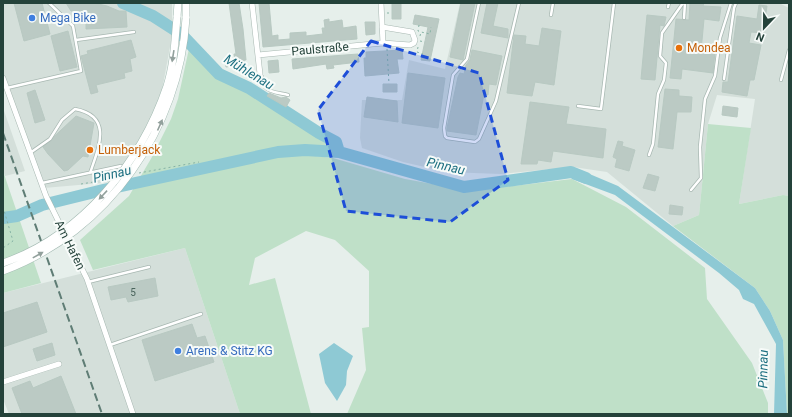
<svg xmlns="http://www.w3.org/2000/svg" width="792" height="417" font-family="Roboto,sans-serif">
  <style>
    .built { fill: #d4dfda }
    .green { fill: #bfe0c8 }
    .water { fill: #8ec9d4 }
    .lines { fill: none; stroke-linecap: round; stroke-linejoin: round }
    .river { stroke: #8ec9d4; stroke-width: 12 }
    .building { fill: #bbcac4; stroke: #b8c9c2 }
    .service-casing { stroke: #a8b8b2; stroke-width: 4 }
    .minor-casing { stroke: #a8b8b2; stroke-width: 6 }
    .secondary-casing { stroke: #a4bbb3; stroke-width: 8 }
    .path { stroke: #86b3a5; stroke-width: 1; stroke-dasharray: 2 3; stroke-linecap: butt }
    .service { stroke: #fff; stroke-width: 2.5 }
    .minor { stroke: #fff; stroke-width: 5 }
    .secondary { stroke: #fff; stroke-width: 7 }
    .rail { stroke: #5f7d75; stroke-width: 2; stroke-dasharray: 8 4; stroke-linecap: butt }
    .secondary-bridge-casing { stroke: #a4bbb3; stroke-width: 8; stroke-linecap: butt }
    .secondary-bridge { stroke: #fff; stroke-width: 7 }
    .oneway { fill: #92a09c }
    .marked { fill: #1d4ed8; fill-opacity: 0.2; stroke: #1d4ed8; stroke-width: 3; stroke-dasharray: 8 5; stroke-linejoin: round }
    .shop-dot { fill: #3f7fe0; stroke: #f7fbf9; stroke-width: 1.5 }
    .food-dot { fill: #e8710a; stroke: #f7fbf9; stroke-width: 1.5 }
    .labels { text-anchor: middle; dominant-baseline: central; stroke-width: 4; stroke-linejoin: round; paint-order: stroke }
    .number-label { font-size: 10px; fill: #4a645c }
    .shop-label { font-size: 12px; fill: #366cbe; stroke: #f7fbf9; text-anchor: start }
    .food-label { font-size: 12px; fill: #c56008; stroke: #f7fbf9; text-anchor: start }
    .street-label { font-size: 12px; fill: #24423a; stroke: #f7fbf9 }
    .water-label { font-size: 13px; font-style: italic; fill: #1c6f80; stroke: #f7fbf9 }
  </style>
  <rect width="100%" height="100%" fill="#e6efeb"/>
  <path class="built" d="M3 3H172V36L162 90 146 130 113 182 44 188 3 73Z
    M460 3H779L789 8V196L783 195 739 204 755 99 717 95 708 124 699 215 673 226 607 172 573 167 501 174 447 172 403 162 362 148 360 138 362 100H402L409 60 445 69Z
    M3 108 25 171 5 176 3 171Z
    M185 248 240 414H9L3 399V293Z"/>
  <path class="green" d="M190 44 219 74 249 88 319 133 336 142 339 152 305 150 281 152 333 158 405 179 455 188 513 186 572 179 626 207 705 268 707 299 752 363 768 403V414H347L366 370 362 328 369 327V271L335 240 306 231 255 258 249 285 275 278 311 414H240L185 248 93 270 80 240 129 196 152 157 171 119 178 99Z
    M708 124 751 128 739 204 783 195 789 196V414H787L783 340 770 311 755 288 673 226 699 215Z
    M3 171 41 283 3 293Z"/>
  <path class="water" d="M573 167 618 186 755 288 770 311 783 340 787 414H774L776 344 754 304 743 299 739 290 719 273 615 195 572 179Z
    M334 343 353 356 347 371 346 385 337 401 325 383 319 354Z"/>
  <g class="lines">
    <path class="river" d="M123 3 153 16 181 34 219 74 249 88 319 133 336 142 339 152
      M3 218 17 216 42 205 103 190 278 152 305 150 339 152 464 187 571 172 586 178"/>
  </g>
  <path class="building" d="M14 3H42L50 34 24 41Z
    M66 3H94L107 6 119 11H126L127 27 86 29V13L74 14V11H71Z
    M229 3H239L243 29 246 60H244L245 64 226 67 225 61 235 60 234 54H236Z
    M259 3H269L272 36 278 35V40L290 39V33L306 32V36L323 34 322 28H325L324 20 329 19V22L342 20 343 28 356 26 357 39 263 47Z
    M392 3H401V19H392Z
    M461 3H475L463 60 450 57Z
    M487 3H498L493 26 508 29V38L481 33Z
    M690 3H704L703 6 721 7 719 21 704 19 701 51 715 52 713 73 682 69 681 79 670 78 676 19 689 20Z
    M759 5 767 6 763 33 751 32 749 43 761 45 754 80H750L747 96 722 92 723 82H728L737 16 757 19Z
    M415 15 439 19 430 61 421 60 428 27 413 24Z
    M647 15 666 17 664 26 660 25 655 80 641 79Z
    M365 22H375V34L366 35Z
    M542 28 561 31 554 85 535 82 532 96 507 93 514 35 526 36 525 44 539 46Z
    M68 31 77 67 60 71 51 36Z
    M131 40 136 57 130 59 132 71 124 73 125 78 96 85 98 92 91 94 81 56 88 54 87 51Z
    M402 50 403 59H397L399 73 365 76 364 58H366V52Z
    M472 50 502 56 496 85 489 84 488 95 484 94 476 135 447 131V128L458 77 460 73 464 74 466 65 470 60Z
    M358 54 359 62 333 65 334 68 327 69 326 64 293 69 292 59Z
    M278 60 279 72 269 73 268 61Z
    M408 73 445 78 438 128 402 123Z
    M383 84H397V92H383Z
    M665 89 679 90V96L692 97 691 112H677L673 149 658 147Z
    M35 90 45 120 35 123 27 93Z
    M269 93 281 98 286 97 290 100 286 107 267 96Z
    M367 97 397 101 398 122 364 117Z
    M530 102 569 107 566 124 606 129 603 158 553 151 551 162 538 160 537 164H521Z
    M723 106 738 108 737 117 722 115Z
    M76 116 94 123 88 157 83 156 68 170 64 171 48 154 43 147Z
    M618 141 623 142 622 146 635 150 629 171 615 167 617 159 613 157Z
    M648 174 659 177 655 191 643 188Z
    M670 205 683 207 682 215 669 214Z
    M155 278 158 296 128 302 126 297 111 300 108 287Z
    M37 302 47 332 3 347V313Z
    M192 324 197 338 205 336 214 362 155 381 142 340Z
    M52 343 55 355 37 361 33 349Z
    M61 376 76 414H22L12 388 30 381 33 388Z"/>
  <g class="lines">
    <g class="service-casing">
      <path id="service" d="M479 3 467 59 453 75 444 128 445 136 447 138 475 142 479 139 496 101 519 3
        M668 7 669 3
        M551 15 553 3
        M684 18 685 3
        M76 40 134 32
        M260 74C264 78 263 83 265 87 269 93 282 93 288 95
        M724 79 734 8 736 3
        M781 80 789 50
        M7 88 81 71 73 26 49 3
        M578 106 601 109 614 3
        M30 153 50 139 62 120 75 109C113 116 99 147 90 173
        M649 155 653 144 658 94 664 80 666 63 660 56 662 33 683 3
        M42 183 121 166
        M691 190 701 178 700 147 705 99 715 76 720 38 731 3
        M88 282 149 267
        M110 345 201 314"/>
    </g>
    <g class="minor-casing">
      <path id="minor" d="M252 3 260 74
        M382 27 412 32 415 40 414 43 410 45 383 43
        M258 55 383 43 381 3
        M3 78 46 196 87 279 133 414
        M3 382 59 364"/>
    </g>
    <g class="secondary-casing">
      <path id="secondary" d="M177 17 178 3
        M186 18V3"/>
    </g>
    <path class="path" d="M387 13H392
      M419 25 418 31 421 32
      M420 36 421 32 430 34 431 27
      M420 41 425 42
      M418 47 417 52 423 54
      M387 49 389 84
      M139 173 199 162
      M81 184 106 180
      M3 207 13 241 3 248"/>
    <use href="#service" class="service"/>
    <use href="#minor" class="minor"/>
    <use href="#secondary" class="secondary"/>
    <path class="rail" d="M3 133 102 414"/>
    <g class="secondary-bridge-casing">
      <path id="secondary-bridge" d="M3 263C81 236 141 163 167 86 174 64 175 40 177 17
        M3 271C108 232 180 128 186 18"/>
    </g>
    <use href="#secondary-bridge" class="secondary-bridge"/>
  </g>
  <defs><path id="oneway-solid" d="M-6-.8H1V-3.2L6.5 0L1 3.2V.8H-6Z"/></defs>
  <g class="oneway">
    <use href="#oneway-solid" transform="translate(173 56) rotate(99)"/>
    <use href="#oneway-solid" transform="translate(160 125) rotate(-66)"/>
    <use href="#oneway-solid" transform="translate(103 195) rotate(133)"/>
    <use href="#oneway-solid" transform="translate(38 255) rotate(-29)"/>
  </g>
  <path class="marked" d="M371 41 479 73 508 180 450 222 346 211 318 110Z"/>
  <g class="shop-dot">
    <circle cx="32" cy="18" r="4"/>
    <circle cx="178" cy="351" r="4"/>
  </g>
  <g class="food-dot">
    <circle cx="679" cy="48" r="4"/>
    <circle cx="90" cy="150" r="4"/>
  </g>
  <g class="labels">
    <g class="number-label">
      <text x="133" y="292">5</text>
    </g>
    <g class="shop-label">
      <text x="40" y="18">Mega Bike</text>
      <text x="186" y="351">Arens &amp; Stitz KG</text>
    </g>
    <g class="food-label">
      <text x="687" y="48">Mondea</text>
      <text x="98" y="150">Lumberjack</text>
    </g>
    <g class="street-label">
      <text transform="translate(320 49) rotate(-5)">Paulstraße</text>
      <text transform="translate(70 245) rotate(64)">Am Hafen</text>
    </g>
    <g class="water-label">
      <text transform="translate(249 72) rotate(31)">Mühlenau</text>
      <text transform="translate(446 166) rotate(13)">Pinnau</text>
      <text transform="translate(112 174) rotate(-13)">Pinnau</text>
      <text transform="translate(763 369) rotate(-89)">Pinnau</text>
    </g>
  </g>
  <rect width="792" height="417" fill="none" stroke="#24423a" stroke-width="8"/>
  <g transform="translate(764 28) rotate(202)" stroke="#f7fbf9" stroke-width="3" paint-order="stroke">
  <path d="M0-3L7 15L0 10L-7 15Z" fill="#24423a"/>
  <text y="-6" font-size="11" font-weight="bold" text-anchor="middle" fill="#24423a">N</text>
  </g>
</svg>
